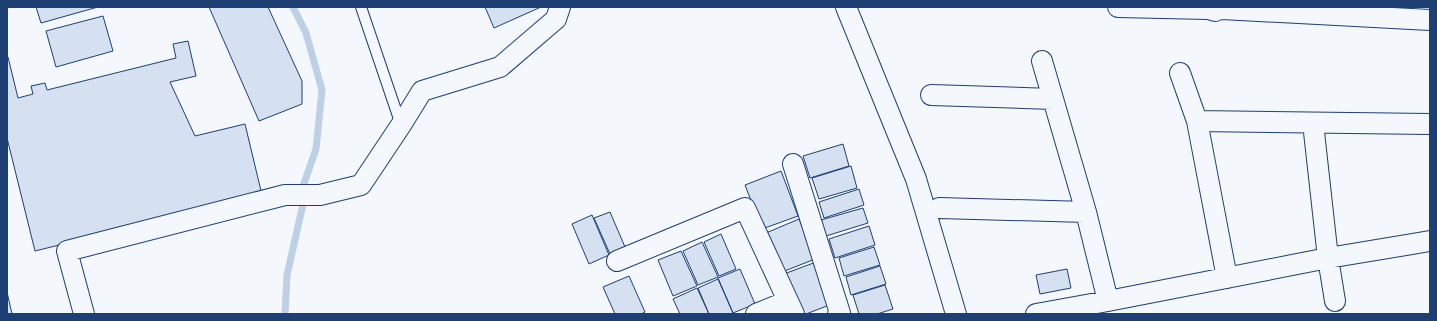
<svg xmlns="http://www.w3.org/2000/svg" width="1437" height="321" font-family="'Noto Sans',sans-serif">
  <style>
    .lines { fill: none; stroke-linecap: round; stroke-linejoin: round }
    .stream { stroke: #bed0e5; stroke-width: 7 }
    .building { fill: #d5e0f0; stroke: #1d3f73 }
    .service-casing { stroke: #1d3f73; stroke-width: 12 }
    .minor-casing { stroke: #1d3f73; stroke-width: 22 }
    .service { stroke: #f4f7fb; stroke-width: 10 }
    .minor { stroke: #f4f7fb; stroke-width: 20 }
  </style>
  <rect width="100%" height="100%" fill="#f4f7fb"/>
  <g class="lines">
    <path class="stream" d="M285 314 287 275 304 200 300 195 316 149 322 90 306 33 293 7"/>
  </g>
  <path class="building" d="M36 7H98L41 23Z
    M209 7H268L302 81V104L259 121Z
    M485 7H541L494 28Z
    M103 16 113 51 56 67 46 31Z
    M188 41 196 76 170 82 195 136 245 124 262 195 35 251 7 138V57H8L18 98 33 94 31 86 45 83 47 90 176 58 173 44Z
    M843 144 849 166 810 178 803 156Z
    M851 166 857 188 819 199 812 178Z
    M781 171 798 216 762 229 745 185Z
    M859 189 864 205 824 218 819 202Z
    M863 208 868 223 826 236 821 220Z
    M610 212 625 247 610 254 594 218Z
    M592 215 609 255 589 264 572 224Z
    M799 219 815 259 782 272 766 233Z
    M869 226 875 245 835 258 829 239Z
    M721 234 736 269 719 276 704 242Z
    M702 242 718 277 698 285 683 251Z
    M874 247 880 265 844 276 839 258Z
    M681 251 697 286 673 296 658 260Z
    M816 262 832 304 806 314H800L784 274Z
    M880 266 886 284 851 295 846 277Z
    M740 269 755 304 733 313 718 278Z
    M1067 269 1071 288 1040 294 1036 275Z
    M629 276 645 312 641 314H615L603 287Z
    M718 279 733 313 731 314H709L698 288Z
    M885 285 893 309 877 314H859L853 295Z
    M697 288 709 314H680L673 299Z
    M7 292 12 314H7Z"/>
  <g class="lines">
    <g class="service-casing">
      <path id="service" d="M361 7 401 125"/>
    </g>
    <g class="minor-casing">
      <path id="minor" d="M846 7 916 179 956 314
        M1118 7 1208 9 1215 11 1224 7
        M1222 9 1430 20
        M1042 61 1086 212 1108 301
        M1180 73 1197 121 1227 278
        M931 95 1053 99
        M1197 121 1430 124
        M1313 123 1328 258 1335 301
        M793 164 840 313 838 314
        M939 208 1086 212
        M617 261 745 208 794 314
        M84 314 67 251 285 195H320L361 185 401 125 422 91 500 67 556 19 560 7
        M756 314 788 301
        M1036 314 1108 301 1328 258 1430 241"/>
    </g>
    <use href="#service" class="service"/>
    <use href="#minor" class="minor"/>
  </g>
  <rect width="1437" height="321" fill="none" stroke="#1d3f73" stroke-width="16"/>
</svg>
